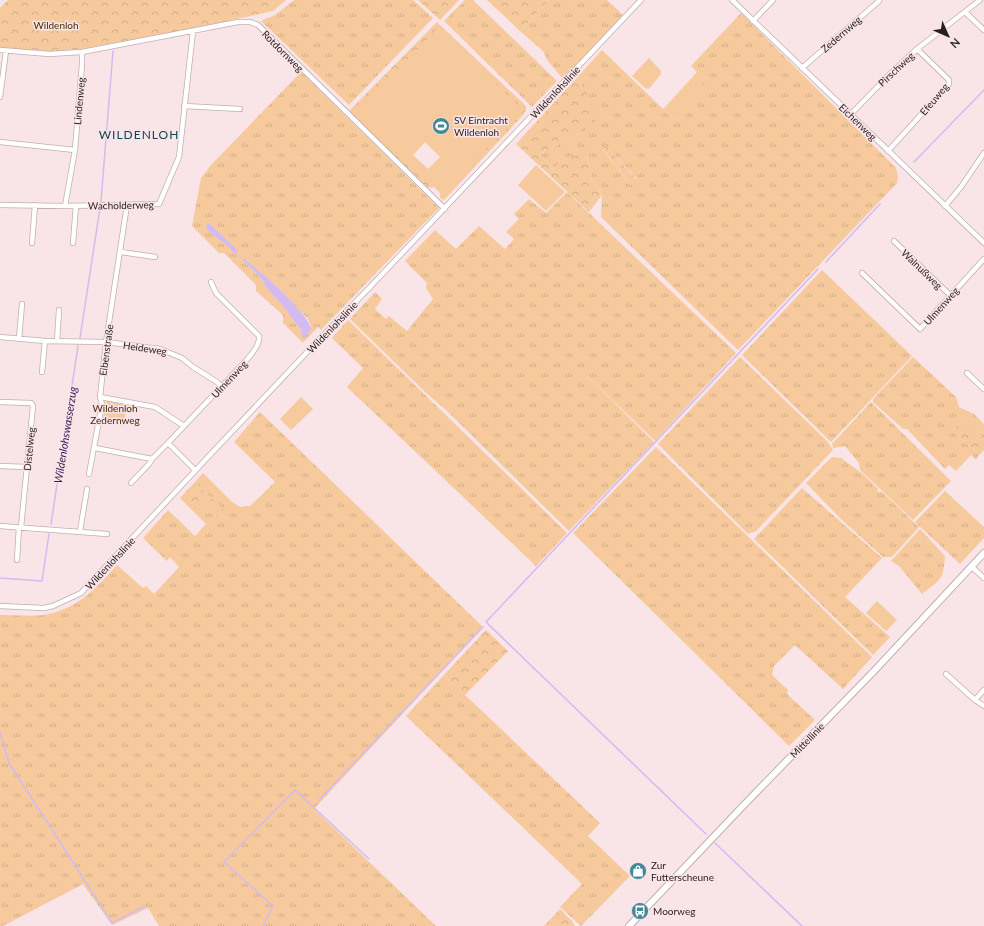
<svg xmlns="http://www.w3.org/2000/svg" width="984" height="926" font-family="Lato,sans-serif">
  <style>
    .grass { fill: url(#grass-tufts); fill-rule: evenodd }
    .forest { fill: url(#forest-crowns) }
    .pitch { fill: #f6ca9d; fill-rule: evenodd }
    .water { fill: #d3bbf2 }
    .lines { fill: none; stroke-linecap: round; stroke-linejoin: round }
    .stream { stroke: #d3bbf2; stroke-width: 1.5 }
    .minor-casing { stroke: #c2aeb1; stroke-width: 6 }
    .tertiary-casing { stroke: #c2aeb1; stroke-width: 8 }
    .minor { stroke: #fff; stroke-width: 4.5 }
    .tertiary { stroke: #fff; stroke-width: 6 }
    .labels { text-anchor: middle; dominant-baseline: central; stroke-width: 3; stroke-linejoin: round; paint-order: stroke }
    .park-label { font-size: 10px; fill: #482a04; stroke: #f9e4e8 }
    .street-label { font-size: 10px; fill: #271f20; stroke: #f9e4e8 }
    .poi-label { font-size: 10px; fill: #271f20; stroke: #f9e4e8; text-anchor: start }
    .water-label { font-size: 11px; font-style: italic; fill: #381655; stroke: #f9e4e8 }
    .quarter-label { font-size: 12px; letter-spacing: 1px; fill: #0d4953; stroke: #f9e4e8 }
  </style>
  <defs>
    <pattern id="grass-tufts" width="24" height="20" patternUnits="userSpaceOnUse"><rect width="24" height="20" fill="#f6ca9d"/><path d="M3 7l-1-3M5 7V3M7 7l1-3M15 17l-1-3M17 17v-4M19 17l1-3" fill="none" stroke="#d3ad87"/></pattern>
    <pattern id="forest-crowns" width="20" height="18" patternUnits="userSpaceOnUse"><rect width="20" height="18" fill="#f6ca9d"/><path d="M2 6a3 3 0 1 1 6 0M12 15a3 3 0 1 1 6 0" fill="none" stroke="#d3ad87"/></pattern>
  </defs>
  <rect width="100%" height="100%" fill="#f9e4e8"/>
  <path class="grass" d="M294 0H413L433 18 349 105 261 21 275 15Z
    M465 0H473L557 81 532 107 444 21Z
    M549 0H607L623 15 563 79 547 60 544 52 520 31Z
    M741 13 896 168 898 177 897 183 738 350 601 217 602 195 592 181 587 156H570L552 169 540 154 583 132 580 82 574 81 602 50 663 109 697 72 691 66ZM694 76 676 120H675L664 109ZM606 146 637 179 631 185 603 150Z
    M301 72 439 208 321 330 318 327 303 343 283 323V315L256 291V285L224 253H219L192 226 201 178 211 165ZM244 258 277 287 308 319 311 326 303 334 302 331 297 325 284 306 266 287 261 278 242 259Z
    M567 192 736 353 655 441 579 368 654 442 569 531 446 410 425 392 350 319 375 292 382 299 375 309 386 319 389 316 407 331 433 299 426 288 427 283 405 261 435 230 456 249 479 226 505 249 514 239 506 232 519 219 514 214 529 199 546 213Z
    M822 270 912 356 831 442 742 355Z
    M348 320 567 533 536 566 347 387 363 368 332 338Z
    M740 357 827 441 833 450 756 531 748 534 658 444Z
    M913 357 956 397 959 407 974 414 984 424V434L980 436 963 421 952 430 979 455 976 460 971 455 956 471 949 465 945 469 907 429H903L873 402V399Z
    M871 402 951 481 913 520 860 470 859 463 845 446 833 448 832 444Z
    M260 412 483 627 314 809 436 926H159L148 908 112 925 83 884 3 926H0V615C13 615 38 617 49 614 80 607 97 587 117 565L143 588 146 586 154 594 179 567 170 557 167 561 143 538 168 510 195 536 206 524 194 512 203 503 219 519 225 512 195 482 203 473 232 502 240 507 250 506 275 482 234 442Z
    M656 447 872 657 843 689 795 645 774 666 772 675 788 690 787 694 815 720 789 746 573 533Z
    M832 457 841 458 864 475 877 488 878 492H882L919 527 892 557H883L841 519 806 483Z
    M802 488 882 558 845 597 890 637 873 655 754 539Z
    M945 491 984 527V538L960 564 915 522Z
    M920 529 945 556C943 581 941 579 922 594L899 566 891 561Z
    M444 675 600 823 588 836 630 876 581 926 560 907 582 884 406 716Z"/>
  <path class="forest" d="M8 0H286L273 11 195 28 82 49 57 52 0 48V8Z
    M418 0H459L440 20Z
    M487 0H549L520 31Z
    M437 22 526 106V110L523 115 444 200 440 198V193L517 115 365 107 434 186 432 188 427 187 350 112V110Z
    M574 81H580L599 117 583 132 540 154 552 169 570 156H587L592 181 602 195 589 212 516 144Z
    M606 146 637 180 631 185 603 149Z
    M107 401 127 405 123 426 103 423 105 404Z
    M963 421 980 435 984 434V450L979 455 952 430Z
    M195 482 226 512 219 519 203 503 194 512 180 498Z
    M486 630 508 651 465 695 444 675Z
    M560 909 572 921 575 926H544Z"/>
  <path class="pitch" d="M438 28 524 111 442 195 358 110ZM425 142 440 157 428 169 413 155Z
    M649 58 661 71V74L649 89 645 88 632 76Z
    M694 76 707 89 675 120 664 109Z
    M536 165 565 192 546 211 518 185Z
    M301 397 313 409 291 430 280 419Z
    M877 601 897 620 886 631 866 613Z"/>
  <path class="water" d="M207 224H210L235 248 237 250V253H234C226 242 214 238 206 228Z
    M244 258C258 270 309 313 311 329L304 339 302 336V331L297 325 284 307 266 287 261 278 242 259Z"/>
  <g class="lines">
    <path class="stream" d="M914 162 984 90
      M101 201 113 51
      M826 262 880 204
      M80 338 100 208
      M51 524 78 346
      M0 578 42 581 49 534
      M0 732 9 763 112 923 145 906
      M319 800 483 627
      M706 834 486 622 818 269
      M715 843 802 926
      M263 926 273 906 224 862 295 790 369 859"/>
    <g class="minor-casing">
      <path id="minor" d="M732 0 984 243
        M965 12 984 30
        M753 21 773 0
        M0 50 49 54 82 52 238 22H250L258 25 445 209
        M802 68 879 1
        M0 97 6 51
        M184 106 240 109
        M850 115 888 76 917 49 980 0
        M0 142 75 150 65 206
        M75 150 82 64V52
        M888 151 949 84V80L917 49
        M0 205 65 206 159 204 179 157 193 31
        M945 206 961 187 984 153
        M894 241 951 296
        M32 243 35 205
        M73 243 76 206
        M121 252 155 257
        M862 273 920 329 984 259
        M0 337 45 341 106 342 160 349 182 358 193 367 217 382 222 387
        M19 339 22 304
        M57 341 59 310
        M42 372 45 341
        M967 373 984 389
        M100 397 155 407 184 426
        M0 402 31 403 33 406 21 527
        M95 448 152 459 168 443
        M0 466 27 467
        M195 470 168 443 240 367C247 360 261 345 259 336L216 293 211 282
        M89 474 102 404 100 397 106 342 127 205
        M131 483 149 464 152 459
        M0 526 107 534
        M80 531 87 489
        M17 560 19 527
        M971 566 984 578
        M0 606 44 608 53 606 81 593 208 457 310 349 371 286 641 0
        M946 674 975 700 984 690
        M975 700 984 706"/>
    </g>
    <g class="tertiary-casing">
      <path id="tertiary" d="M629 926 741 808 875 670 984 553"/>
    </g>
    <use href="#minor" class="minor"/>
    <use href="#tertiary" class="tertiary"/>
  </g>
  <defs>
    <g id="stadium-disc" transform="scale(0.9)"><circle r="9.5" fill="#438896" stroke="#f9e4e8"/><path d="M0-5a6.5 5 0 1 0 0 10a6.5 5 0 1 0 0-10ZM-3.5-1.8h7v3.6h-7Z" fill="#fff"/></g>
    <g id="shop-disc" transform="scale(0.9)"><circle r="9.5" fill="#438896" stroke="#f9e4e8"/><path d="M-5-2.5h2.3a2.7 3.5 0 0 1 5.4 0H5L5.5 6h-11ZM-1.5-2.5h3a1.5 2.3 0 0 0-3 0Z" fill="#fff"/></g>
    <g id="bus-disc" transform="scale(0.9)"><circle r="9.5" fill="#438896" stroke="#f9e4e8"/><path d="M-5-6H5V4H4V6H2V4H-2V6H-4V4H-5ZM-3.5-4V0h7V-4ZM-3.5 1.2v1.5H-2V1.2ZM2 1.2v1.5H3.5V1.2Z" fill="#fff"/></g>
  </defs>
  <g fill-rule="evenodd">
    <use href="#stadium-disc" x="441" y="126"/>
    <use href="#shop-disc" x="638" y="871"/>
    <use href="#bus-disc" x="640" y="911"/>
  </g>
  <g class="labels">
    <g class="park-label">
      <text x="56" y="25">Wildenloh</text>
      <text x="115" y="408">Wildenloh<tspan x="115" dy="12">Zedernweg</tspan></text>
    </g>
    <g class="street-label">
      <text transform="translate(841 34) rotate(-41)">Zedernweg</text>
      <text transform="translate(283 51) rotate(45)">Rotdornweg</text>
      <text transform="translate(896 69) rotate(-43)">Pirschweg</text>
      <text transform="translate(555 92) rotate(-47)">Wildenlohslinie</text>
      <text transform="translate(934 99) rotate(-50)">Efeuweg</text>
      <text transform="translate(79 101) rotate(-85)">Lindenweg</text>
      <text transform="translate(858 122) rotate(44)">Eichenweg</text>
      <text transform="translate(121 205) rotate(-1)">Wacholderweg</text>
      <text transform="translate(922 269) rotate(44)">Walnußweg</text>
      <text transform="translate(941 306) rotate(-48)">Ulmenweg</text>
      <text transform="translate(332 327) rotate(-46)">Wildenlohslinie</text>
      <text transform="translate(145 348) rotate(9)">Heideweg</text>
      <text transform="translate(106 350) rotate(-82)">Eibenstraße</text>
      <text transform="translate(229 379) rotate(-47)">Ulmenweg</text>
      <text transform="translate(29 449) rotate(-84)">Distelweg</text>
      <text transform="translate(110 563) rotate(-47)">Wildenlohslinie</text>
      <text transform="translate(807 740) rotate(-46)">Mittellinie</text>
    </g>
    <g class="poi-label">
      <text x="454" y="120">SV Eintracht<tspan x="454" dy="12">Wildenloh</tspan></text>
      <text x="651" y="865">Zur<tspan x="651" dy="12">Futterscheune</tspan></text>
      <text x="653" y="911">Moorweg</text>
    </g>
    <g class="water-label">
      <text transform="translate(65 435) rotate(-81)">Wildenlohswasserzug</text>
    </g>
    <g class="quarter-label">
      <text x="139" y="134">WILDENLOH</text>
    </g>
  </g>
  <g transform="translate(948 36) rotate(135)" stroke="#f9e4e8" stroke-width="3" paint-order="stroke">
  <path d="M0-3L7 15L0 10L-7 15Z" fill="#271f20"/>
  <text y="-6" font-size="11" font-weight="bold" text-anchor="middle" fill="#271f20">N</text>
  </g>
</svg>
